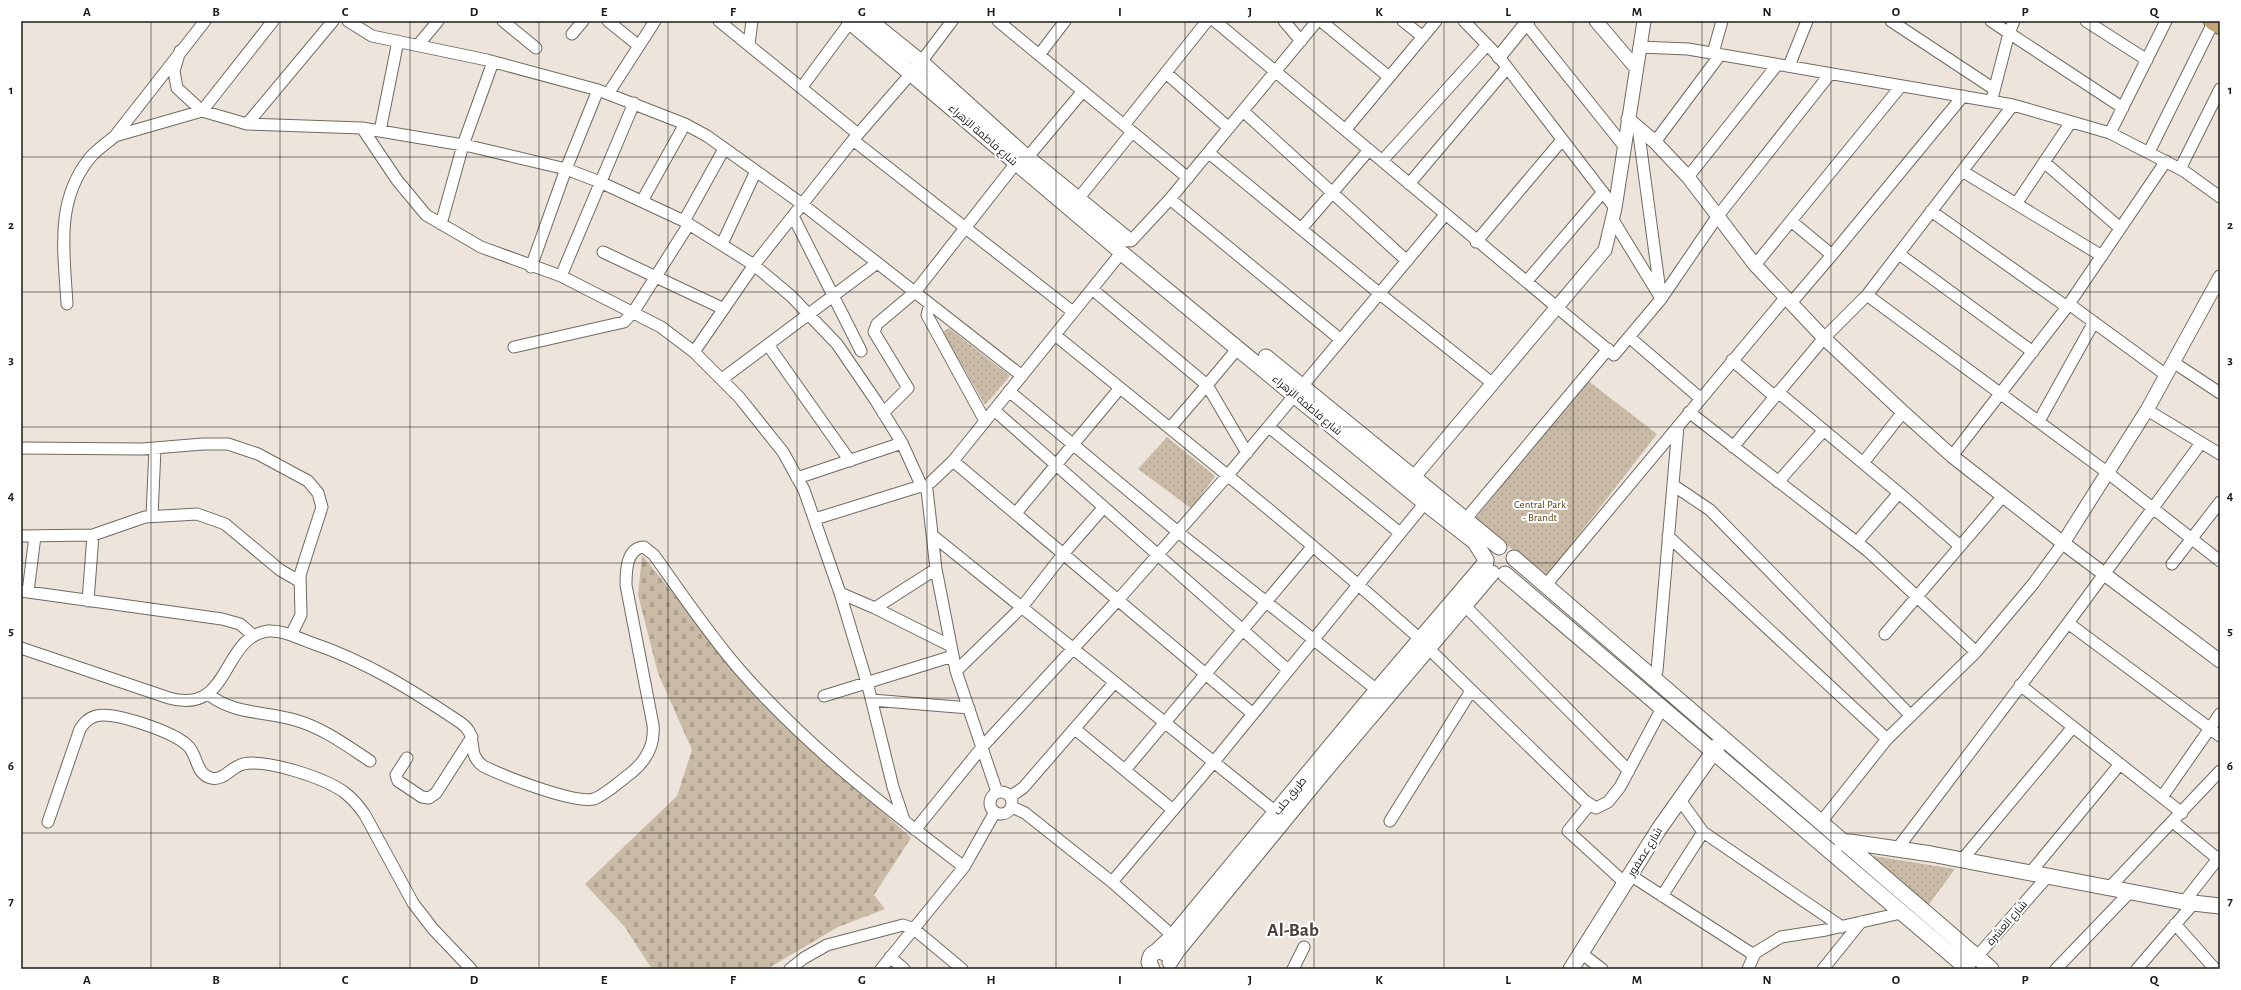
<svg xmlns="http://www.w3.org/2000/svg" width="2241" height="990" font-family="'Alegreya Sans',Cairo,sans-serif">
  <style>
    .cemetery { fill: url(#cemetery-stones) }
    .park { fill: url(#park-dots) }
    .lines { fill: none; stroke-linecap: round; stroke-linejoin: round }
    .minor-casing { stroke: #706a61; stroke-width: 13 }
    .tertiary-casing { stroke: #706a61; stroke-width: 15 }
    .secondary-casing { stroke: #706a61; stroke-width: 17 }
    .trunk-casing { stroke: #7f643c; stroke-width: 20 }
    .minor { stroke: #fff; stroke-width: 11 }
    .tertiary { stroke: #fff; stroke-width: 13 }
    .secondary { stroke: #fff; stroke-width: 15 }
    .trunk { stroke: #c4a373; stroke-width: 18 }
    .grid { fill: none; stroke: #1c1a16; stroke-width: 1; stroke-opacity: 0.55 }
    .labels { text-anchor: middle; dominant-baseline: central; stroke-width: 4; stroke-linejoin: round; paint-order: stroke }
    .street-label { font-size: 11px; fill: #1c1a16; stroke: #fff }
    .park-label { font-size: 11px; fill: #624312; stroke: #fff }
    .town-label { font-size: 19px; font-weight: bold; fill: #474139; stroke: #fff }
    .neatline { fill: none; stroke: #1c1a16; stroke-width: 1.5 }
    .grid-label { font-size: 13px; text-anchor: middle; font-weight: bold; fill: #1c1a16 }
  </style>
  <defs>
    <pattern id="cemetery-stones" width="16" height="16" patternUnits="userSpaceOnUse"><rect width="16" height="16" fill="#cabba7"/><path d="M2 7V4a2 2 0 0 1 4 0v3zM10 15v-3a2 2 0 0 1 4 0v3z" fill="#ada08f"/></pattern>
    <pattern id="park-dots" width="8" height="8" patternUnits="userSpaceOnUse"><rect width="8" height="8" fill="#cabba7"/><path d="M2 2h.1M6 6h.1" fill="none" stroke="#ada08f" stroke-width="1.8" stroke-linecap="round"/></pattern>
  </defs>
  <rect width="100%" height="100%" fill="#ede5db"/>
  <path class="cemetery" d="M642 555 747 685 911 838 874 895 885 909 838 927 767 969H652L624 926 585 884 677 796 692 750 658 673 638 595Z"/>
  <path class="park" d="M949 328 1010 376 985 405 943 332Z
    M1587 380 1657 434 1546 577 1475 519Z
    M1167 437 1215 476 1192 509 1138 469Z
    M1861 854 1955 869 1927 907Z"/>
  <g class="lines">
    <g class="minor-casing">
      <path id="minor" d="M205 21 115 136 202 111 273 21
        M348 21 372 36 487 60 598 90 685 124 707 136 802 204 1022 376
        M503 21 536 48
        M608 21 639 46
        M719 21 858 134
        M998 21 1188 178
        M1215 21 1614 355 1629 337 1700 398
        M1284 21 1301 41
        M1321 21 1389 77
        M1403 21 1423 37
        M1464 21 1499 57 1615 208
        M1524 21 1624 146
        M1891 21 1994 89
        M1991 21 2009 33 1993 95
        M2014 21 2009 33 2123 108
        M2086 21 2147 60
        M572 34 583 21
        M749 44 752 21
        M418 45 438 21
        M1639 47 1688 49 2013 105 2110 133 2184 171 2220 197
        M180 51 174 71 177 88 202 111 247 124 362 128 469 146 566 169 600 182 684 221 754 265 791 296 837 344 876 401 902 443 922 487
        M1713 53 1722 21
        M1039 55 1065 21
        M1789 66 1807 21
        M1166 73 1229 128
        M802 87 850 22
        M608 94 655 21
        M1243 111 1407 261
        M247 124 333 21
        M1124 125 1207 21
        M1638 127 1661 299
        M362 128 397 180 426 215 481 247 561 276 661 327 694 352 739 397 783 452 804 490 840 593 868 686 893 787 904 820
        M1346 129 1436 21
        M380 131 398 41
        M2110 133 2166 21
        M853 140 1073 312
        M1655 142 1720 55
        M2149 152 2214 21
        M1209 153 1380 294 1492 383
        M1027 158 1083 91
        M1382 161 1487 45
        M2044 162 2120 228
        M2180 169 2220 89
        M1962 171 2102 256
        M1688 177 1777 65
        M1409 184 1507 68
        M1078 199 1132 132
        M1170 199 1341 340
        M642 201 685 124
        M2016 204 2071 122
        M1931 211 2067 307
        M793 216 861 351
        M1613 220 1659 295
        M684 221 724 149
        M1791 221 1832 255 1963 96
        M441 224 463 145 493 62
        M1301 229 1369 150
        M1131 241 1170 199 1317 21
        M1476 242 1562 140
        M722 244 756 171
        M603 252 724 309
        M1899 254 2033 352
        M1755 265 1901 86
        M531 267 566 169 598 90
        M561 276 634 103
        M1527 281 1603 192
        M1092 289 1207 385 1238 348
        M1867 295 2108 473 2220 561
        M1791 303 1832 255
        M67 304C64 252 55 202 89 159 96 150 107 143 115 136
        M930 304 927 315 985 421
        M2069 304 2166 375
        M1055 335C1178 435 1301 533 1420 639
        M1629 337 1661 299 1717 217 1830 74
        M768 345 850 461
        M514 347 624 322 634 311 689 224
        M694 352 754 265 853 140 921 62 952 21
        M1732 360 1774 396
        M2173 362 2220 393
        M722 379 877 263
        M1009 391 1178 532 1377 690
        M1778 392 1899 493 1857 542
        M994 410 1288 670
        M2147 410 2220 454
        M1689 412 1868 551 1976 652
        M883 413 908 388 874 332 877 324 915 292 1020 158
        M2039 421 2094 322
        M1269 427 1400 533
        M1170 428 1207 385 1247 453
        M1733 447 1824 338 1867 295 2013 105
        M21 448 142 449 203 444H228L258 454 308 481 318 493 322 507 300 575 301 615 291 635
        M1952 456 2067 307 2166 161
        M953 461 1253 714
        M1863 463 1903 412
        M797 478 902 443
        M931 482 953 461 1121 253
        M1778 482 1824 430
        M1673 485 1710 510 1911 716
        M927 490 936 569 956 671 997 792
        M1899 493 1960 546
        M1016 513 1120 388
        M152 516 155 449
        M815 519 921 486
        M1465 520 1608 349
        M932 535 1277 813
        M21 536 93 535 145 517 197 514 225 524 280 570 299 581
        M1668 536 1887 739
        M2172 564 2220 502
        M1545 586 1786 297
        M21 591 222 619 240 624 254 636
        M28 592 35 536
        M840 593 875 608 951 646
        M88 601 93 535
        M1464 605 1629 771
        M875 608 936 569
        M2068 623 2220 736
        M1885 634 2003 496
        M21 648 169 698C231 716 221 637 268 631 282 630 296 637 309 642 366 661 412 690 461 723 480 736 465 753 483 766 503 776 574 804 594 799 607 794 620 781 631 773 647 760 655 745 653 725L626 585C626 572 626 548 644 547L654 555C681 593 708 633 739 669 804 744 885 807 964 867
        M1428 648 1585 801 1596 808 1608 802 1620 787 1662 708
        M956 671 1022 607 1064 553 1104 507
        M1652 679 1657 671 1678 426
        M2020 685 2182 813
        M208 694C234 715 265 711 295 720 323 728 346 745 370 761
        M824 696 953 656
        M872 700 969 708
        M1075 729 1173 810
        M407 758 396 775 398 781 422 797 429 798 436 793 472 737
        M1125 770 1313 546
        M990 803a11 11 0 1 1 22 0a11 11 0 1 1-22 0Z
        M1011 796 1023 788 1114 683
        M2162 797 2220 714
        M1680 800 1703 832 1842 927
        M1590 804 1568 831 1625 883
        M1012 807 1025 813 1112 882 1173 936
        M1390 821 1471 691
        M48 822 80 729C84 723 88 718 96 716 114 711 173 732 187 745 198 754 195 774 211 778 224 781 231 767 243 764 268 759 324 778 344 792 353 799 359 806 365 815L413 903 433 929 471 969
        M1821 822 1887 739 1976 652 2033 584 2063 543
        M2173 822 2218 859
        M915 830 983 746 1118 600 1228 475 1445 215
        M1897 849 2068 623 2201 443
        M1962 860 2073 727
        M2030 873 2120 764
        M1630 875 1754 955
        M1112 882 1213 763 1429 498
        M2109 888 2220 771
        M1662 896 1703 832
        M2184 902 2220 856
        M2175 924 2215 969
        M1581 953 1602 969
        M890 957 904 969
        M1973 961 2048 876
        M790 969 804 958 827 945 903 925 914 929 962 969
        M881 969 964 867 995 812
        M1293 969 1304 947
        M1748 969 1755 953 1781 937 1826 930 1901 913
        M1823 969 1861 922
        M2056 969 2130 892
        M2137 969 2193 904"/>
    </g>
    <g class="tertiary-casing">
      <path id="tertiary" d="M1596 21 1636 68
        M1499 57 1528 21
        M1628 119 1655 142 1688 177 1755 265 1824 338 1903 412 1952 456 2063 543 2220 661
        M1408 484 1605 250 1615 208 1644 21
        M2063 543 2147 410 2220 277"/>
    </g>
    <g class="secondary-casing">
      <path id="secondary" d="M849 21 1118 249
        M870 21 921 62 1023 154 1127 239
        M1123 254 1425 503 1475 542 1486 560
        M1266 357 1499 547
        M1514 558 1991 969
        M1505 574 1968 969
        M1842 843 1850 842 1931 854 2184 902 2220 906
        M1157 951 1173 936 1377 690 1486 562
        M1170 962 1177 951 1322 774 1492 573
        M1152 969 1149 962C1150 953 1157 949 1165 953
        M1571 969 1659 829 1719 744"/>
    </g>
    <g class="trunk-casing">
      <path id="trunk" d="M2213 21 2220 25"/>
    </g>
    <use href="#minor" class="minor"/>
    <use href="#tertiary" class="tertiary"/>
    <use href="#secondary" class="secondary"/>
    <use href="#trunk" class="trunk"/>
  </g>
  <path class="grid" d="M151 21V969M280 21V969M410 21V969M539 21V969M668 21V969M797 21V969M927 21V969M1056 21V969M1185 21V969M1314 21V969M1444 21V969M1573 21V969M1702 21V969M1831 21V969M1961 21V969M2090 21V969M21 157H2220M21 292H2220M21 427H2220M21 563H2220M21 698H2220M21 833H2220"/>
  <g class="labels">
    <g class="street-label">
      <text transform="translate(983 135) rotate(41)">شارع فاطمة الزهراء</text>
      <text transform="translate(1307 405) rotate(40)">شارع فاطمة الزهراء</text>
      <text transform="translate(1290 796) rotate(-51)">طريق حلب</text>
      <text transform="translate(1645 852) rotate(-58)">شارع عصفور</text>
      <text transform="translate(2007 923) rotate(-49)">شارع العشرة</text>
    </g>
    <g class="park-label">
      <text x="1540" y="504">Central Park<tspan x="1540" dy="13">- Brandt</tspan></text>
    </g>
    <g class="town-label">
      <text x="1293" y="930">Al-Bab</text>
    </g>
  </g>
  <rect width="2241" height="990" fill="none" stroke="#ffffff" stroke-width="44"/>
  <rect x="22" y="22" width="2197" height="946" class="neatline"/>
  <g class="grid-label">
    <text x="87" y="16">A</text>
    <text x="216" y="16">B</text>
    <text x="345" y="16">C</text>
    <text x="474" y="16">D</text>
    <text x="604" y="16">E</text>
    <text x="733" y="16">F</text>
    <text x="862" y="16">G</text>
    <text x="991" y="16">H</text>
    <text x="1120" y="16">I</text>
    <text x="1250" y="16">J</text>
    <text x="1379" y="16">K</text>
    <text x="1508" y="16">L</text>
    <text x="1637" y="16">M</text>
    <text x="1767" y="16">N</text>
    <text x="1896" y="16">O</text>
    <text x="2025" y="16">P</text>
    <text x="2154" y="16">Q</text>
    <text x="11" y="94">1</text>
    <text x="2230" y="94">1</text>
    <text x="11" y="229">2</text>
    <text x="2230" y="229">2</text>
    <text x="11" y="364">3</text>
    <text x="2230" y="364">3</text>
    <text x="11" y="500">4</text>
    <text x="2230" y="500">4</text>
    <text x="11" y="635">5</text>
    <text x="2230" y="635">5</text>
    <text x="11" y="770">6</text>
    <text x="2230" y="770">6</text>
    <text x="11" y="905">7</text>
    <text x="2230" y="905">7</text>
    <text x="87" y="984">A</text>
    <text x="216" y="984">B</text>
    <text x="345" y="984">C</text>
    <text x="474" y="984">D</text>
    <text x="604" y="984">E</text>
    <text x="733" y="984">F</text>
    <text x="862" y="984">G</text>
    <text x="991" y="984">H</text>
    <text x="1120" y="984">I</text>
    <text x="1250" y="984">J</text>
    <text x="1379" y="984">K</text>
    <text x="1508" y="984">L</text>
    <text x="1637" y="984">M</text>
    <text x="1767" y="984">N</text>
    <text x="1896" y="984">O</text>
    <text x="2025" y="984">P</text>
    <text x="2154" y="984">Q</text>
  </g>
</svg>
